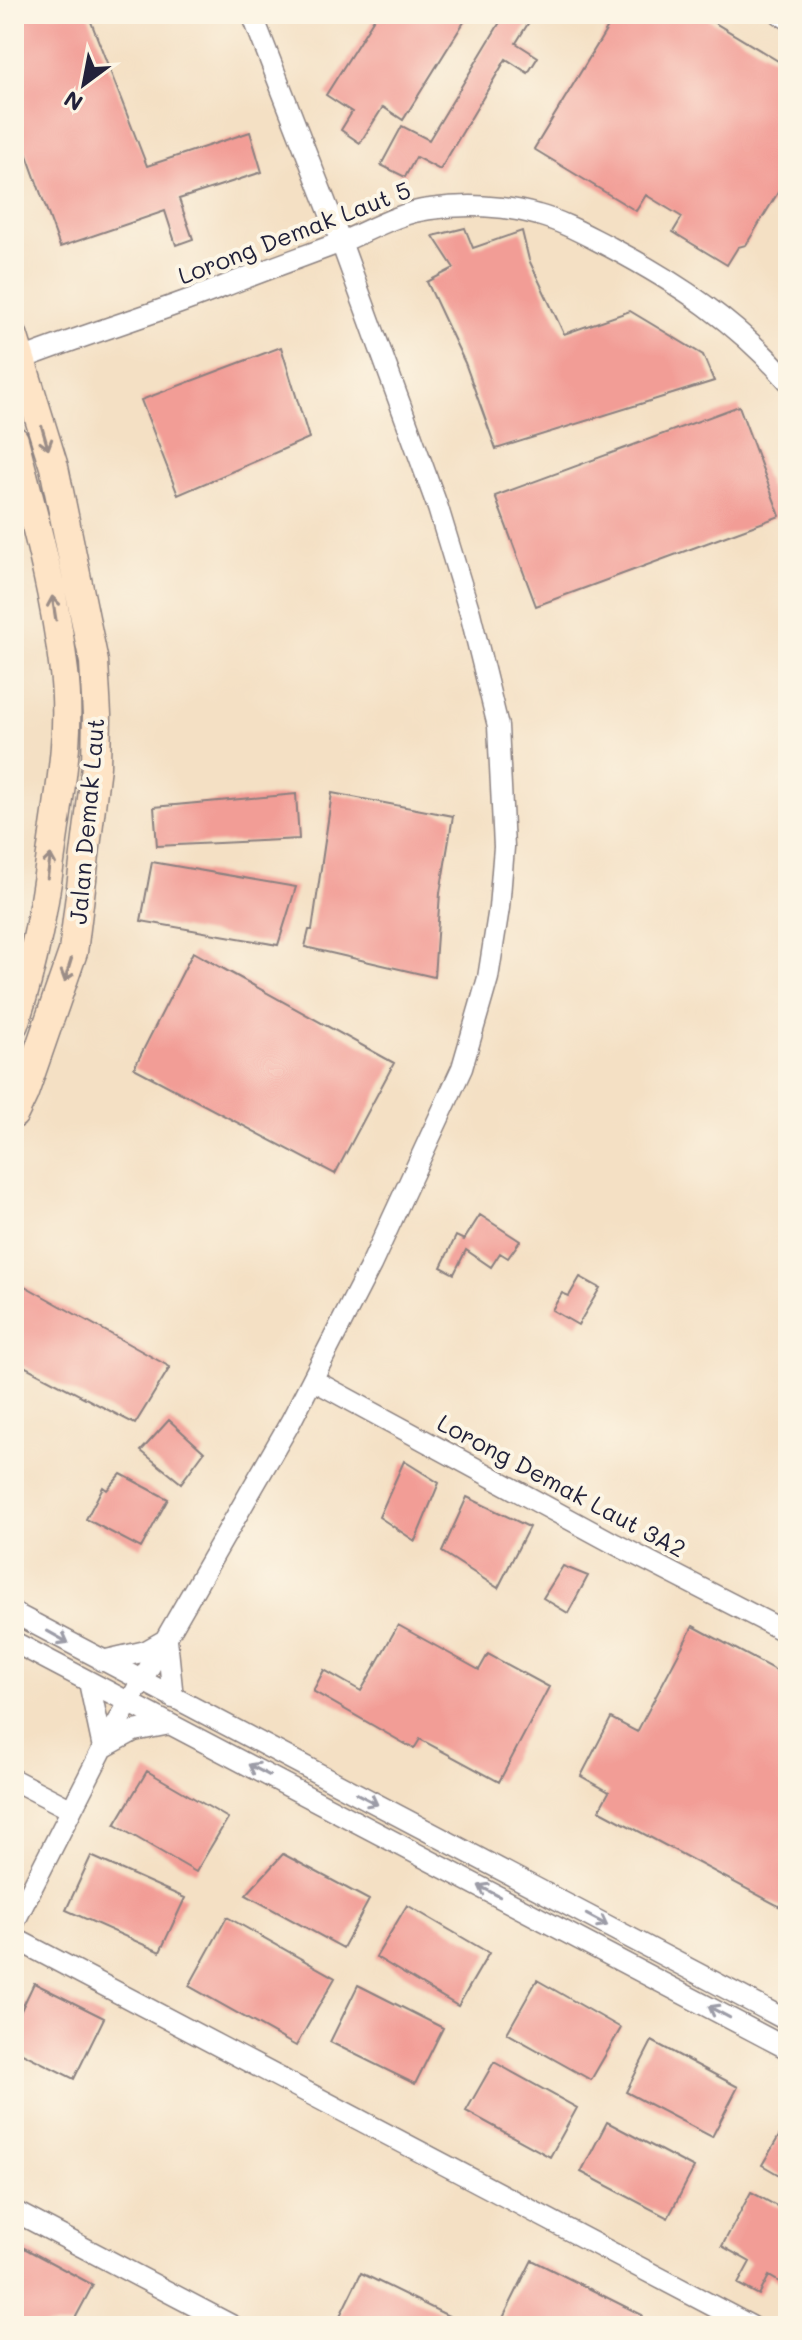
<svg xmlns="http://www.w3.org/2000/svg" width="802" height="2340" font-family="Mali,sans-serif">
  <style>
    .building { fill: #f29d96 }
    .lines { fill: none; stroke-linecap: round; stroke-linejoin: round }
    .minor-casing { stroke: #8b8180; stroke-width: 23 }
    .secondary-casing { stroke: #8b8180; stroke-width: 31 }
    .minor { stroke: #fff; stroke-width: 20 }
    .secondary { stroke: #fee4c6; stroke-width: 28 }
    .oneway { stroke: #9b8d87 }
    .oneway2 { stroke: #9c9ca7 }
    .labels { text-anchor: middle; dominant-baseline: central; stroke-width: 8; stroke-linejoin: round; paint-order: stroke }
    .street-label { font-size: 24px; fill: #22223b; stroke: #fcf5e5 }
  </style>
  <rect width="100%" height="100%" fill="#fcf5e5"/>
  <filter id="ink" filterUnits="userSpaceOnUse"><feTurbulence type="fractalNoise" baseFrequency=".0125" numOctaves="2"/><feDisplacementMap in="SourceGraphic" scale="16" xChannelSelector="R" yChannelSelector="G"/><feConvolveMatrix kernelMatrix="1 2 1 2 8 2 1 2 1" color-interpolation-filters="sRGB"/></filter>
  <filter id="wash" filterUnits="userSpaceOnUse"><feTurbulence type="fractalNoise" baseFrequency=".006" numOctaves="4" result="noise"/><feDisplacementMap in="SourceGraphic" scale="32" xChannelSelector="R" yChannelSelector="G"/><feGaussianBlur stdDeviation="1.8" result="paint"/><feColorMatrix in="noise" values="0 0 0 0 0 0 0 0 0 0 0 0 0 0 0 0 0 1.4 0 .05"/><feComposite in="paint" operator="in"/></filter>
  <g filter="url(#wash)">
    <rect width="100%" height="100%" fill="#f4e0c4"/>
    <g id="blocks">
      <path class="building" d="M14 14H88L147 166 250 132 262 172 179 199 193 239 176 245 165 211 60 247 14 119Z
        M377 14H469L403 120 383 107 360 143 341 130 352 112 326 95Z
        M505 14H534L516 43 538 57 528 73 506 59 440 170 416 157 405 177 381 165 402 126 429 140Z
        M616 14H700L788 67V176L746 245 738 247 727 265 673 232 682 217 646 195 636 211 534 149Z
        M465 228 473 248 522 231 529 260 564 334 630 311 703 355 714 381 496 449 465 363 427 282 454 268 433 236Z
        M281 347 309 438 178 495 141 400Z
        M739 406 780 516 536 606 495 496Z
        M332 793 453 816 440 893 434 977 305 947 309 930H312Z
        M296 794 299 839 157 846 154 807Z
        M152 862 296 887 278 945 141 921Z
        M193 952 394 1063 335 1174 134 1068Z
        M480 1215 520 1241 508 1258 500 1253 491 1267 466 1250 454 1274 441 1267 456 1236 464 1240Z
        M580 1277 600 1288 578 1325 552 1310 562 1293 569 1296Z
        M23 1285 170 1367 135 1424 14 1361V1298Z
        M169 1420 204 1452 181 1483 141 1451Z
        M404 1461 439 1483 415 1541 379 1517Z
        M121 1474 168 1499 141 1548 86 1519 103 1487 107 1490Z
        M467 1497 529 1527 498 1588 442 1552Z
        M563 1566 588 1576 568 1613 543 1598Z
        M398 1625 479 1670 488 1654 549 1687 499 1782 420 1739 414 1749 313 1691 324 1670 361 1691Z
        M693 1626 788 1677V1911L599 1810 609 1792 581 1776 611 1718 637 1732Z
        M147 1771 228 1818 196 1872 115 1825Z
        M283 1854 369 1900 343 1948 246 1895Z
        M91 1856 185 1898 160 1952 66 1910Z
        M407 1905 489 1953 458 2006 376 1957Z
        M227 1917 335 1978 296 2046 189 1986Z
        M537 1980 621 2028 591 2080 507 2033Z
        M34 1983 104 2018 74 2079 14 2049V2025Z
        M358 1985 443 2028 415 2084 330 2042Z
        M652 2041 738 2087 712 2137 626 2092Z
        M494 2062 577 2108 550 2157 466 2111Z
        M788 2121V2180L762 2165Z
        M607 2122 694 2168 668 2218 581 2172Z
        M751 2192 788 2212V2287L769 2276 759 2295 738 2284 750 2262 722 2246Z
        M24 2248 93 2285 71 2326H14V2267Z
        M532 2260 642 2315 636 2326H499Z
        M361 2273 469 2326H335Z"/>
    </g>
  </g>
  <g filter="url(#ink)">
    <use href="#blocks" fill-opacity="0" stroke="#8b8180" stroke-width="2"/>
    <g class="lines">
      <g class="minor-casing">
        <path id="minor" d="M780 14 788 19
          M14 362C82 335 152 315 220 288 259 272 299 258 339 243 369 231 397 213 430 209 464 204 504 205 538 215 564 222 586 235 610 247 678 283 738 323 788 381
          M313 1380 615 1544 788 1633
          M14 1613 788 2021
          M167 1639 173 1698
          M14 1642 788 2049
          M102 1661 146 1651 167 1639
          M89 1682 103 1748
          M103 1748 134 1731 170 1724
          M14 1780 70 1809
          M14 1923 103 1748 291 1421 371 1265 462 1068 488 978 499 908 504 847 498 726 470 613 438 508 341 242 252 14
          M14 1938 751 2326
          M14 2211 233 2326"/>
      </g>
      <g class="secondary-casing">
        <path id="secondary" d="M14 337 54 467 94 662 97 715 96 766 73 952 24 1093 14 1114
          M14 440C34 517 55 593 64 672 71 728 61 785 53 841 44 905 35 963 14 1024"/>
      </g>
      <use href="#minor" class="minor"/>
      <use href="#secondary" class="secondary"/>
    </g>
    <defs><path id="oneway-shaft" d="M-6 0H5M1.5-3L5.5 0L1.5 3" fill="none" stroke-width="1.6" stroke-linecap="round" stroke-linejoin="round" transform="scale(2)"/></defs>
    <g class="oneway">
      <use href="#oneway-shaft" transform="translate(45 438) rotate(74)"/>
      <use href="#oneway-shaft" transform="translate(54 608) rotate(-99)"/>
      <use href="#oneway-shaft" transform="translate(49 866) rotate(-82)"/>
      <use href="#oneway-shaft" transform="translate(68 970) rotate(107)"/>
    </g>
    <g class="oneway2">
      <use href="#oneway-shaft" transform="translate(58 1637) rotate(29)"/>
      <use href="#oneway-shaft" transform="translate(259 1770) rotate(-152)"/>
      <use href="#oneway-shaft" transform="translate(367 1799) rotate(28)"/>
      <use href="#oneway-shaft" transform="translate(489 1891) rotate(-152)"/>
      <use href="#oneway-shaft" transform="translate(597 1920) rotate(28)"/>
      <use href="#oneway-shaft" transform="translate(719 2012) rotate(-152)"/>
    </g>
  </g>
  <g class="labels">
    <g class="street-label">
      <text transform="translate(294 232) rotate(-21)">Lorong Demak Laut 5</text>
      <text transform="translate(86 821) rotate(-85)">Jalan Demak Laut</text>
      <text transform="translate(562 1485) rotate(28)">Lorong Demak Laut 3A2</text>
    </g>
  </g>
  <rect width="802" height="2340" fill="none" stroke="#fcf5e5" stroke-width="48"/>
  <g transform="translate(84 84) rotate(212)" stroke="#fcf5e5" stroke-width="6" paint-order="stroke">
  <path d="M0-6L14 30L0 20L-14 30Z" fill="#22223b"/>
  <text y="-12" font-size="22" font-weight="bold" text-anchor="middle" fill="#22223b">N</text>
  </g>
</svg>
